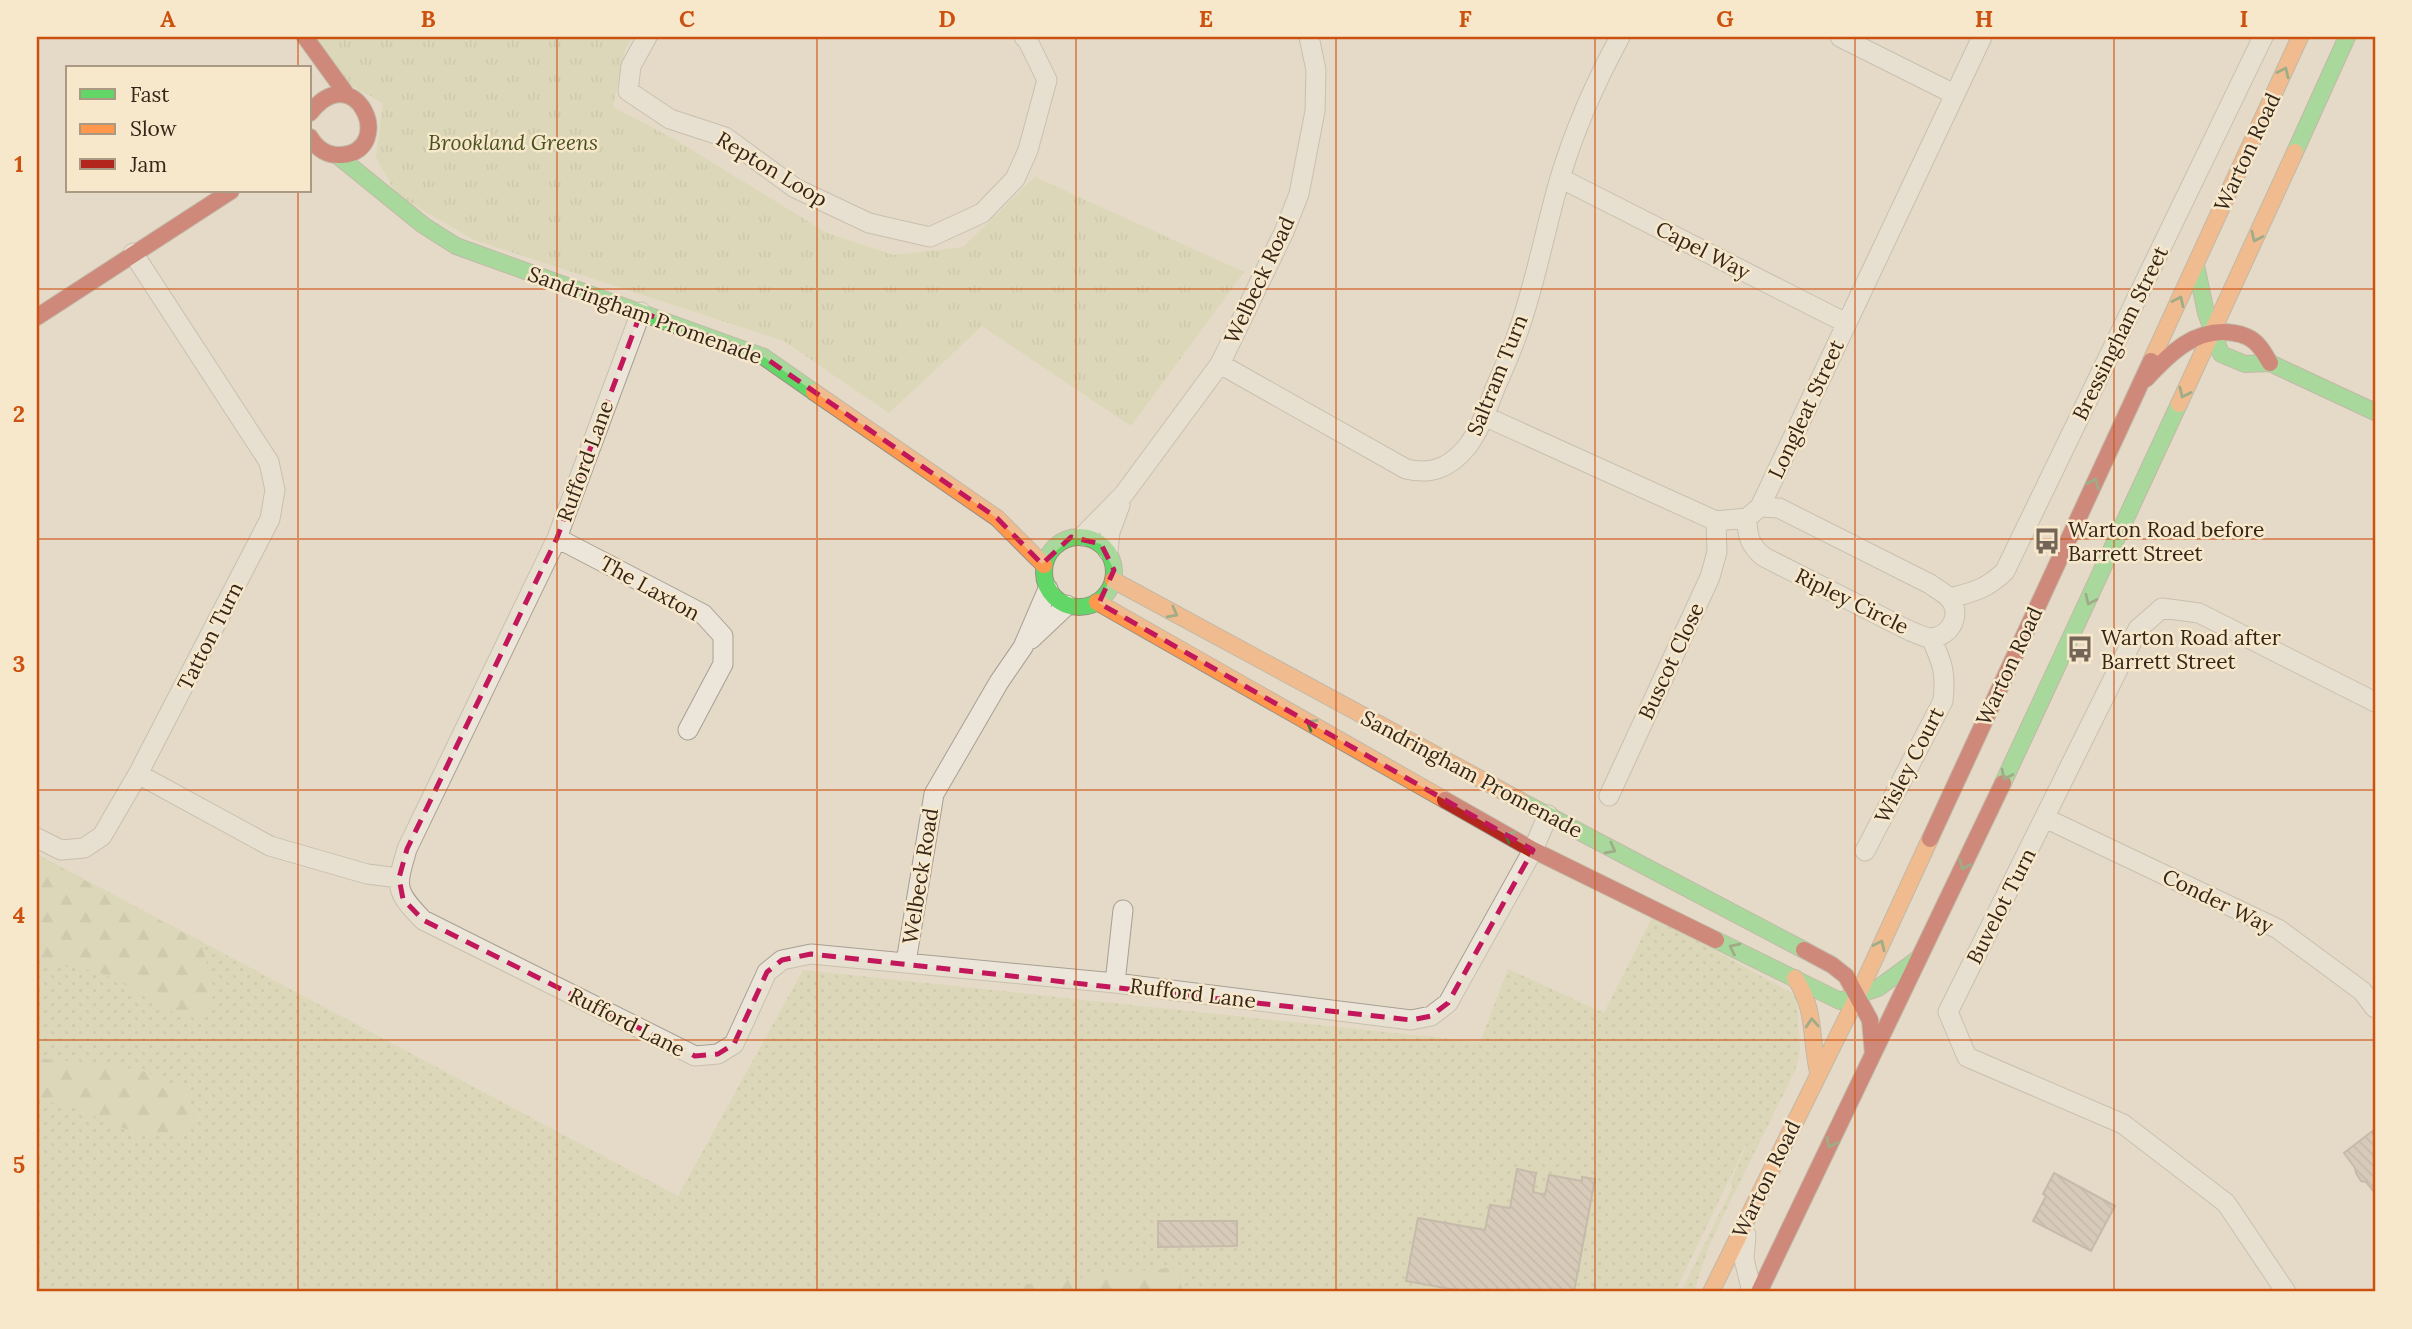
<svg xmlns="http://www.w3.org/2000/svg" width="2412" height="1329" font-family="Lora,serif">
  <style>
    .grass { fill: url(#grass-dots) }
    .forest { fill: url(#forest-firs) }
    .park { fill: url(#park-tufts) }
    .building { fill: url(#building-back-hatch); stroke: #a39587; stroke-width: 2 }
    .lines { fill: none; stroke-linecap: round; stroke-linejoin: round }
    .street-casing { stroke: #a89f92; stroke-width: 21 }
    .fast-casing { stroke: #988e81; stroke-width: 18 }
    .slow-casing { stroke: #988e81; stroke-width: 18 }
    .jam-casing { stroke: #988e81; stroke-width: 18 }
    .street { stroke: #ebe5da; stroke-width: 19 }
    .fast { stroke: #63d668; stroke-width: 16 }
    .slow { stroke: #ff974d; stroke-width: 16 }
    .jam { stroke: #b3261e; stroke-width: 16 }
    .oneway { stroke: #4a753d }
    .marked { fill: none; stroke: #c2185b; stroke-width: 5; stroke-dasharray: 14 9; stroke-linejoin: round }
    .grid { fill: none; stroke: #cd510e; stroke-width: 2; stroke-opacity: 0.55 }
    .labels { text-anchor: middle; dominant-baseline: central; stroke-width: 5; stroke-linejoin: round; paint-order: stroke }
    .park-label { font-size: 21px; font-style: italic; fill: #495320; stroke: #f7e8cb }
    .street-label { font-size: 21px; fill: #36261a; stroke: #f7e8cb }
    .poi-label { font-size: 21px; fill: #36261a; stroke: #f7e8cb; text-anchor: start }
    .neatline { fill: none; stroke: #cd510e; stroke-width: 2.5 }
    .grid-label { font-size: 23px; text-anchor: middle; font-weight: bold; fill: #cd510e }
  </style>
  <defs>
    <pattern id="grass-dots" width="8" height="8" patternUnits="userSpaceOnUse" patternTransform="scale(1.75)"><rect width="8" height="8" fill="#d5d3a8"/><path d="M2 2h.1M6 6h.1" fill="none" stroke="#b7b590" stroke-width="1.8" stroke-linecap="round"/></pattern>
    <pattern id="forest-firs" width="22" height="20" patternUnits="userSpaceOnUse" patternTransform="scale(1.75)"><rect width="22" height="20" fill="#d5d3a8"/><path d="M5 1l3.5 6h-7zM16 11l3.5 6h-7z" fill="#b7b590"/></pattern>
    <pattern id="park-tufts" width="24" height="20" patternUnits="userSpaceOnUse" patternTransform="scale(1.75)"><rect width="24" height="20" fill="#d5d3a8"/><path d="M3 7l-1-3M5 7V3M7 7l1-3M15 17l-1-3M17 17v-4M19 17l1-3" fill="none" stroke="#b7b590"/></pattern>
    <pattern id="building-back-hatch" width="6" height="6" patternUnits="userSpaceOnUse" patternTransform="scale(1.75)"><rect width="6" height="6" fill="#c7b7a8"/><path d="M-1 5l2 2M0 0l6 6M5-1l2 2" fill="none" stroke="#a29588"/></pattern>
  </defs>
  <rect width="100%" height="100%" fill="#e4dac7"/>
  <path class="grass" d="M37 854 678 1196 803 970 1480 1042 1508 969 1604 1013 1653 916 1797 996 1800 1053 1795 1071 1726 1210 1708 1248 1694 1292H1681L1733 1186 1730 1184 1751 1134 1675 1292H37Z"/>
  <path class="forest" d="M37 855 201 942 214 992 210 1007 195 1018 166 1010 122 983 96 971 46 964 37 959Z
    M37 1058 116 1066 146 1072 187 1091 195 1114 183 1135 144 1134 119 1127 72 1106 37 1100Z
    M1167 1268 1180 1272 1182 1292H1001L1009 1286Z"/>
  <path class="park" d="M318 37H632L625 50 613 107 674 139 827 233 893 255 963 247 1035 177 1244 272 1131 426 982 326 889 413 784 341 474 240 397 195 376 158 383 103 332 75Z"/>
  <path class="building" d="M2375 1129V1190L2374 1192 2366 1182 2361 1181 2356 1173 2355 1168 2344 1153Z
    M1517 1169 1536 1173 1533 1192 1545 1195 1549 1175 1582 1181V1177L1595 1179 1574 1292H1467L1406 1281 1418 1218 1485 1230 1490 1205 1510 1208Z
    M2054 1173 2115 1206 2091 1251 2033 1221 2046 1196 2043 1194Z
    M1158 1221H1237V1246L1158 1247Z"/>
  <g class="lines">
    <g class="street-casing">
      <path id="street" d="M647 37 631 66 628 91 670 119 725 137 795 188 869 223 930 237 982 213 1015 179 1028 150 1047 80 1027 39 1024 37
        M1840 37 1954 94
        M1560 178 1846 323
        M641 312 557 538 407 849C396 887 394 890 423 920L695 1056 718 1054 734 1044 767 972 782 960 811 954 1115 983 1411 1020 1431 1016 1448 1003 1533 850 1548 815
        M1220 364 1406 469C1431 475 1449 468 1466 448 1480 431 1488 406 1496 386 1504 368 1512 350 1518 332 1536 282 1545 229 1560 178 1575 128 1595 83 1620 37
        M1484 416 1716 521 1747 518 1760 507 1982 37
        M1747 518C1747 536 1750 546 1764 557L1910 631C1916 633 1925 638 1931 638 1952 636 1963 612 1948 597 1943 592 1935 588 1930 584L1779 508 1760 507
        M1083 536 1124 494 1220 364 1284 232 1299 194 1315 111 1316 70 1309 37
        M557 538 703 614 723 636V664L688 730
        M1108 551 1110 532 1120 505
        M1950 598C1973 592 1987 589 2005 571L2263 37
        M1031 639 1067 605
        M138 774 270 846 367 874 399 878
        M1609 796 1710 577 1717 552 1716 521
        M2045 818 2278 929 2362 991 2375 1008
        M37 838 61 850 84 848 102 836 138 774 270 519 275 490 269 462 133 253
        M1865 851 1943 701C1946 673 1943 664 1931 638
        M906 962 934 794 999 682 1023 647 1048 589
        M1115 983 1123 910
        M1746 1235 1744 1259 1752 1292
        M2286 1292 2226 1203 2123 1124 1967 1057 1948 1012 2138 629 2162 608 2199 613 2375 702"/>
    </g>
    <g class="fast-casing">
      <path id="fast" d="M2295 152 2347 37
        M338 156 423 225 456 246 764 357 814 392
        M2196 265 2206 313 2221 354 2245 364 2270 363 2375 412
        M1044 572a35 35 0 1 1 70 0a35 35 0 1 1-70 0Z
        M2003 783 2179 404
        M1521 801 1804 950
        M1716 940 1840 1001 1878 988 1919 958"/>
    </g>
    <g class="slow-casing">
      <path id="slow" d="M2151 361 2300 37
        M814 392 997 518 1044 565
        M2179 404 2295 152
        M1113 580 1521 801
        M1097 602 1445 800
        M1795 978C1816 1010 1810 1036 1818 1072
        M1711 1292 1858 995 1930 839"/>
    </g>
    <g class="jam-casing">
      <path id="jam" d="M305 37 347 95
        M310 113C356 55 397 150 342 155 327 156 317 149 310 137
        M37 317 231 191
        M2146 379C2169 354 2197 326 2234 333 2242 334 2252 338 2258 345 2263 350 2266 357 2270 363
        M1445 800 1533 850 1716 940
        M1930 839 2151 361
        M1804 950 1832 965 1846 976 1870 1020 1873 1054
        M1759 1292 2003 783"/>
    </g>
    <use href="#street" class="street"/>
    <use href="#fast" class="fast"/>
    <use href="#slow" class="slow"/>
    <use href="#jam" class="jam"/>
  </g>
  <defs><path id="oneway-chevron" d="M-2-3.5L2.5 0L-2 3.5" fill="none" stroke-width="1.6" stroke-linecap="round" stroke-linejoin="round" transform="scale(1.75)"/></defs>
  <g class="oneway">
    <use href="#oneway-chevron" transform="translate(2284 72) rotate(-65)"/>
    <use href="#oneway-chevron" transform="translate(2256 237) rotate(115)"/>
    <use href="#oneway-chevron" transform="translate(2179 301) rotate(-65)"/>
    <use href="#oneway-chevron" transform="translate(2184 393) rotate(115)"/>
    <use href="#oneway-chevron" transform="translate(2094 483) rotate(-65)"/>
    <use href="#oneway-chevron" transform="translate(2090 600) rotate(115)"/>
    <use href="#oneway-chevron" transform="translate(1173 613) rotate(28)"/>
    <use href="#oneway-chevron" transform="translate(1311 724) rotate(-150)"/>
    <use href="#oneway-chevron" transform="translate(2006 775) rotate(116)"/>
    <use href="#oneway-chevron" transform="translate(1509 836) rotate(-150)"/>
    <use href="#oneway-chevron" transform="translate(1611 849) rotate(28)"/>
    <use href="#oneway-chevron" transform="translate(1964 865) rotate(115)"/>
    <use href="#oneway-chevron" transform="translate(1880 945) rotate(-65)"/>
    <use href="#oneway-chevron" transform="translate(1734 948) rotate(-154)"/>
    <use href="#oneway-chevron" transform="translate(1812 1023) rotate(-94)"/>
    <use href="#oneway-chevron" transform="translate(1831 1143) rotate(116)"/>
  </g>
  <path d="M0 0H2412V1329H0ZM641 312 764 357 997 518 1042 564 1071 537 1101 544 1114 570 1099 603 1533 850 1448 1003 1431 1016 1411 1020 811 954 782 960 767 972 734 1044 718 1054 695 1056 423 920 403 899 399 878 407 849 557 538Z" fill="#e4dac7" fill-opacity=".55" fill-rule="evenodd"/>
  <path class="marked" d="M641 312 764 357 997 518 1042 564 1071 537 1101 544 1114 570 1099 603 1533 850 1448 1003 1431 1016 1411 1020 811 954 782 960 767 972 734 1044 718 1054 695 1056 423 920 403 899 399 878 407 849 557 538Z"/>
  <path class="grid" d="M298 37V68M557 37V1292M817 37V1292M1076 37V1292M1336 37V1292M1595 37V1292M1855 37V1292M2114 37V1292M298 191V1292M37 289H2375M37 539H2375M37 790H2375M37 1040H2375"/>
  <defs>
    <g id="bus-bare" transform="scale(2.1)"><path d="M-5-6H5V4H4V6H2V4H-2V6H-4V4H-5ZM-3.5-4V0h7V-4ZM-3.5 1.2v1.5H-2V1.2ZM2 1.2v1.5H3.5V1.2Z" fill="#736557" stroke="#f7e8cb" stroke-width="2.5" paint-order="stroke"/></g>
  </defs>
  <g fill-rule="evenodd">
    <use href="#bus-bare" x="2047" y="541"/>
    <use href="#bus-bare" x="2080" y="649"/>
  </g>
  <g class="labels">
    <g class="park-label">
      <text x="513" y="142">Brookland Greens</text>
    </g>
    <g class="street-label">
      <text transform="translate(2247 152) rotate(-65)">Warton Road</text>
      <text transform="translate(772 169) rotate(31)">Repton Loop</text>
      <text transform="translate(1703 250) rotate(27)">Capel Way</text>
      <text transform="translate(1259 280) rotate(-65)">Welbeck Road</text>
      <text transform="translate(645 315) rotate(20)">Sandringham Promenade</text>
      <text transform="translate(2120 333) rotate(-64)">Bressingham Street</text>
      <text transform="translate(1497 375) rotate(-68)">Saltram Turn</text>
      <text transform="translate(1806 409) rotate(-65)">Longleat Street</text>
      <text transform="translate(585 461) rotate(-70)">Rufford Lane</text>
      <text transform="translate(650 588) rotate(29)">The Laxton</text>
      <text transform="translate(1852 601) rotate(26)">Ripley Circle</text>
      <text transform="translate(210 636) rotate(-63)">Tatton Turn</text>
      <text transform="translate(1671 661) rotate(-65)">Buscot Close</text>
      <text transform="translate(2009 666) rotate(-65)">Warton Road</text>
      <text transform="translate(1909 765) rotate(-63)">Wisley Court</text>
      <text transform="translate(1472 774) rotate(28)">Sandringham Promenade</text>
      <text transform="translate(920 876) rotate(-81)">Welbeck Road</text>
      <text transform="translate(2218 901) rotate(26)">Conder Way</text>
      <text transform="translate(2001 906) rotate(-63)">Buvelot Turn</text>
      <text transform="translate(1193 993) rotate(7)">Rufford Lane</text>
      <text transform="translate(627 1022) rotate(27)">Rufford Lane</text>
      <text transform="translate(1766 1179) rotate(-64)">Warton Road</text>
    </g>
    <g class="poi-label">
      <text x="2068" y="529">Warton Road before<tspan x="2068" dy="24">Barrett Street</tspan></text>
      <text x="2101" y="637">Warton Road after<tspan x="2101" dy="24">Barrett Street</tspan></text>
    </g>
  </g>
  <rect width="2412" height="1329" fill="none" stroke="#f7e8cb" stroke-width="77"/>
  <rect x="66" y="66" width="245" height="126" fill="#f7e8cb" stroke="#aa9a84" stroke-width="2"/>
  <rect x="80" y="89" width="35" height="10" fill="#63d668" stroke="#aa9a84" stroke-width="2"/>
  <text x="130" y="102" font-size="21" fill="#36261a">Fast</text>
  <rect x="80" y="124" width="35" height="10" fill="#ff974d" stroke="#aa9a84" stroke-width="2"/>
  <text x="130" y="136" font-size="21" fill="#36261a">Slow</text>
  <rect x="80" y="159" width="35" height="10" fill="#b3261e" stroke="#aa9a84" stroke-width="2"/>
  <text x="130" y="172" font-size="21" fill="#36261a">Jam</text>
  <rect x="38" y="38" width="2336" height="1252" class="neatline"/>
  <g class="grid-label">
    <text x="168" y="27">A</text>
    <text x="428" y="27">B</text>
    <text x="687" y="27">C</text>
    <text x="947" y="27">D</text>
    <text x="1206" y="27">E</text>
    <text x="1465" y="27">F</text>
    <text x="1725" y="27">G</text>
    <text x="1984" y="27">H</text>
    <text x="2244" y="27">I</text>
    <text x="19" y="172">1</text>
    <text x="19" y="422">2</text>
    <text x="19" y="672">3</text>
    <text x="19" y="923">4</text>
    <text x="19" y="1173">5</text>
  </g>
</svg>
